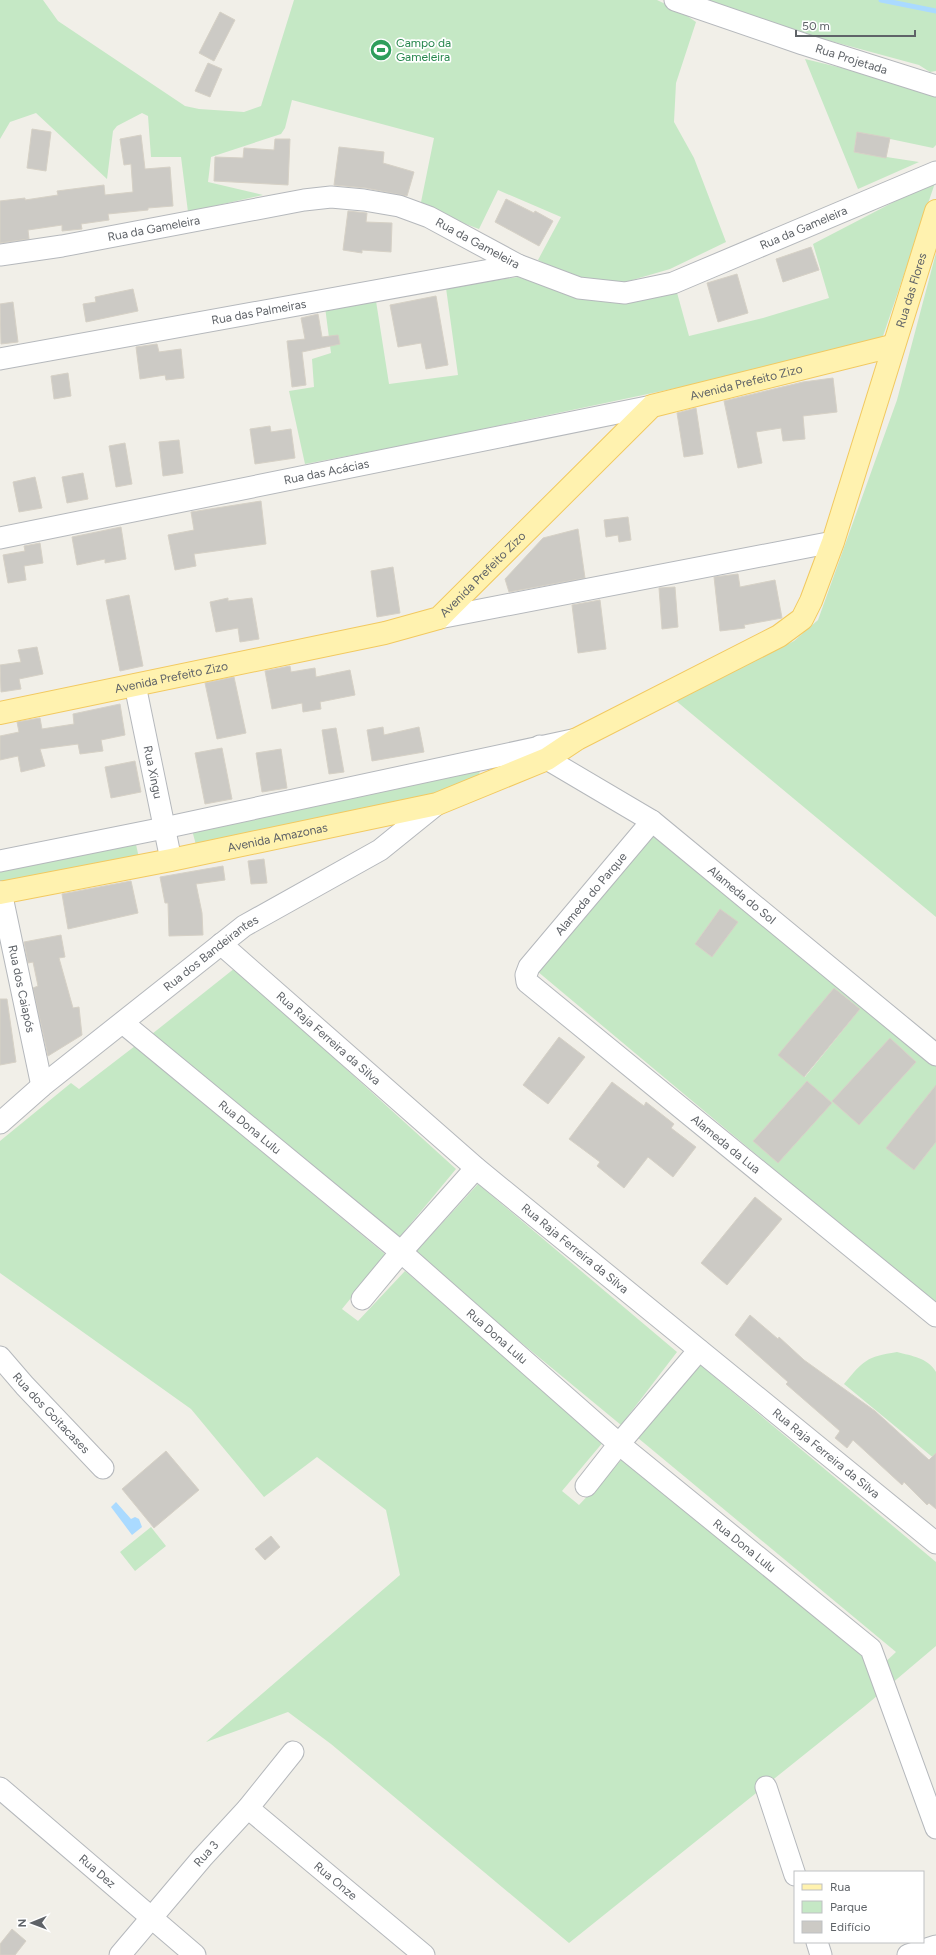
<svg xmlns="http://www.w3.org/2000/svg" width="936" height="1955" font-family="Figtree,sans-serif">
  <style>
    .green { fill: #c5e8c5; fill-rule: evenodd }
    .water { fill: #aadaff }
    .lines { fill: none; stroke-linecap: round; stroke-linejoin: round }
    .stream { stroke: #aadaff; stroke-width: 5 }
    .building { fill: #cccac5; stroke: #d6d1c6 }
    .minor-casing { stroke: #b5b8bc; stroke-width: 23 }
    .major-casing { stroke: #f2c960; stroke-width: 24 }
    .minor { stroke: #fff; stroke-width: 21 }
    .major { stroke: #fff2af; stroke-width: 22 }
    .labels { text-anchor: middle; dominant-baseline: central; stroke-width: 3.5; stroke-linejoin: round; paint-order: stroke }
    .leisure-label { font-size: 12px; fill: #27864d; stroke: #fff; text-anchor: start }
    .street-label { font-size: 12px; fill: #5f6368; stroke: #fff }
  </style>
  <rect width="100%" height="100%" fill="#f1efe8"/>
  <path class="green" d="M0 0H43L58 21 185 106 199 109 244 112 261 106 294 0H657L680 11 696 22 676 83 674 122 694 158 726 242 670 269 622 283 574 279 538 260 561 217 498 190 479 229 420 207 434 138 292 100 285 128 281 134 211 157 208 182 263 195 188 212 181 157H151L148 116 142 113 117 126 113 131 107 179 36 113 10 122 0 139Z
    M705 0H936V71L930 72 919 65 801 33Z
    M805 59 908 84 936 93V145L933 148 857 132 854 152 919 162 858 189Z
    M936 180 880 345 421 442 305 464 289 391 314 387 312 359 331 353 325 307 376 301 389 384 458 375 446 288 518 277 577 297 676 289 689 336 763 318 829 298 813 244Z
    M936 253V917L675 700 794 641 818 620 897 400Z
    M480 771 478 778 413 801 196 845 192 830Z
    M654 829 936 1065V1085L887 1148 914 1170 936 1142V1305L537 971ZM720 909 737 923 712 957 695 944ZM834 988 860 1009 805 1077 779 1055ZM890 1038 916 1062 859 1125 832 1101ZM807 1081 832 1103 778 1163 753 1141Z
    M135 840 139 858 0 887V869Z
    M235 968 456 1169 398 1239 152 1034Z
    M135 1046 386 1255 342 1309 358 1321 405 1271 604 1441 562 1491 579 1505 626 1455 879 1668 896 1652 638 1438 699 1364 936 1562V1646L865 1706 569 1943 331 1744 288 1712 206 1742 400 1575 386 1510 317 1457 264 1497 191 1409 0 1273V1141L71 1083 79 1089Z
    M478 1184 677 1352 621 1425 414 1254Z
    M897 1352C912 1356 928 1358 936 1372V1460L844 1384C864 1360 866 1357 897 1352Z
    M151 1527 166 1546 135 1571 120 1552Z"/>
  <path class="water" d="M116 1502 131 1519 135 1517 139 1519 142 1527 132 1535 111 1507Z"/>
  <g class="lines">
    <path class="stream" d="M881 0 936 11"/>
  </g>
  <path class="building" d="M220 12 235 20 214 61 199 53Z
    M208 63 222 69 210 97 195 91Z
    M32 129 51 132 46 171 27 168Z
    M857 132 890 138 886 158 854 152Z
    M141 135 145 169 170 167 173 206 148 208V210L108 214 109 220 81 224 82 229 62 231V225L28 230 29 239 0 243V201L25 198V200L58 195 57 191 104 185 105 195 133 192 131 164 124 165 120 139Z
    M275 139H290L288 185 214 181 215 157 243 158 244 148 274 150Z
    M339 147 384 152 383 163 414 172 407 196 366 188 334 185Z
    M506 199 534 213 535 211 553 221 539 246 495 222Z
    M348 211 367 213 366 222 392 223 391 252 362 250V253L343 250Z
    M811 247 819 270 783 282 776 259Z
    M737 274 748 313 718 322 707 283Z
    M133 289 138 311 86 322 83 304 96 302 95 297Z
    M436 296 448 365 426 369 421 343 398 347 390 305Z
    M13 302 18 342 1 344 0 304Z
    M318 314 322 337 338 335 340 344 302 352 306 385 292 387 287 341 305 339 301 318Z
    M157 344 159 352 181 349 184 378 166 380 165 375 140 379 136 347Z
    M68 373 71 396 54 399 51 376Z
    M833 378 837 412 803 416 805 439 783 441 781 428 756 432 762 463 738 468 724 401 803 382Z
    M696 408 703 454 684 457 677 413Z
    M270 426 271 432 291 429 295 458 255 464 250 429Z
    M179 440 183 473 163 476 159 442Z
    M125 443 132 484 116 487 109 446Z
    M83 473 88 499 67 503 62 477Z
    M35 477 42 508 19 512 13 482Z
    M261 501 266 544 194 554 196 566 175 570 168 535 194 530 191 512Z
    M628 517 631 540 619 542 618 535 606 537 604 520Z
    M121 527 126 559 105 563V559L77 565 72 537Z
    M578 529 585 578 509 592 505 579 543 538Z
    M40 543 43 563 24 566 26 580 8 583 3 555 25 551 24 546Z
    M393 567 400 613 377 617 371 571Z
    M738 574 740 587 775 580 782 618 744 625 745 628 720 631 714 577Z
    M675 587 678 627 662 629 659 588Z
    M129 595 143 666 120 671 106 600Z
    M228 598V601L252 598 259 639 240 642 238 628 216 632 210 602Z
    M600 600 606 649 578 653 572 605Z
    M37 647 43 674 19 679 21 689 1 692 0 665 21 662 18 650Z
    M290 666 291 672 315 668 316 677 350 670 355 695 320 702 321 709 303 712 302 703 272 709 265 671Z
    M234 677 246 733 217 739 205 683Z
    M120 704 125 735 101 740 103 751 80 754 78 744 40 749 45 766 21 772 18 756 0 760V736L19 732 17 722 40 718 42 729 74 724 73 714Z
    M383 727 384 735 419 727 424 752 372 761 367 730Z
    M336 728 344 772 329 774 322 730Z
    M222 748 232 799 205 804 195 753Z
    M281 749 287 788 262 792 256 753Z
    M135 761 141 792 111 798 105 767Z
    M264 859 267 883 251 884 248 861Z
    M223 866 225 880 196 884 202 913 203 935 169 936 168 903H165L160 877Z
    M131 881 138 913 68 929 62 894Z
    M720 909 738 922 712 957 695 944Z
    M61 935 65 957 59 958 73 1008 79 1007 82 1035 48 1056 33 988 38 986 33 962 28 963 24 942Z
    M834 988 860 1009 804 1077 778 1055Z
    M0 999H7L16 1062 0 1065Z
    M559 1037 585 1057 548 1104 523 1085Z
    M890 1038 916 1062 859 1125 832 1101Z
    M807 1081 832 1103 778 1163 753 1141Z
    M612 1082 644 1106 646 1102 674 1124 671 1128 696 1147 673 1177 648 1157 624 1188 597 1166 600 1162 569 1139Z
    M936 1085V1142L914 1170 886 1148Z
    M755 1197 782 1219 727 1285 701 1263Z
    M750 1315 778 1339 779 1337 804 1360 875 1411 929 1460 936 1453V1509L929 1503 927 1505 904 1482 902 1485 853 1440 847 1448 835 1438 840 1431 786 1384 788 1382 735 1335Z
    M166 1451 199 1490 154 1528 122 1489Z
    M271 1536 280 1547 265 1560 255 1549Z
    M12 1929 26 1941 15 1955H0V1944Z"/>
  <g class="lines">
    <g class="minor-casing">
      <g id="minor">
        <path id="s1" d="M675 0 803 44 936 86"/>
        <path id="s2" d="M0 255 62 246 304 200 331 197 364 200 399 206 429 217 518 265 579 288 625 293 673 283 936 172"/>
        <path id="s3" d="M0 359 518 265"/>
        <path id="s4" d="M0 538 652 406"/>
        <path d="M439 618 833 542"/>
        <path id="s5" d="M135 685 171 860"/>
        <path id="s6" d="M540 746 547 759 652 821 936 1055"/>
        <path id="s7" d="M652 821 529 967 526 975 527 982 936 1316"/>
        <path d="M0 861 164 828 577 739"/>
        <path id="s8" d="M1 892 42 1086"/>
        <path id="s9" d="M221 944 476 1168 936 1543"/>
        <path id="s10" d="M123 1023 401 1252 619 1444 871 1649 936 1828"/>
        <path id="s11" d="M0 1123 42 1086 244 926 380 850 437 804"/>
        <path d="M362 1299 401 1252 476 1168"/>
        <path id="s12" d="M0 1357 25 1386 103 1468"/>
        <path d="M586 1486 619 1444 699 1350"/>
        <path d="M766 1787 795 1875"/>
        <path id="s13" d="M0 1788 195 1955"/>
        <path id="s14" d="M248 1808 424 1955"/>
        <path d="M817 1942 821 1955"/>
        <path id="s15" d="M120 1955 202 1858 248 1808 293 1752"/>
        <path d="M908 1955 936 1946"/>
      </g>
    </g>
    <g class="major-casing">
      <g id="major">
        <path id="s16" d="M0 713 385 633 439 618 652 406 892 346"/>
        <path id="s17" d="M0 893 171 860 437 804 547 759 577 739 779 636 802 619 811 601 833 542 936 211"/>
      </g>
    </g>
    <use href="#minor" class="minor"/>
    <use href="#major" class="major"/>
  </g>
  <defs>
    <g id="stadium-disc" transform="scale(1.15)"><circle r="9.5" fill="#2e9e5b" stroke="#fff"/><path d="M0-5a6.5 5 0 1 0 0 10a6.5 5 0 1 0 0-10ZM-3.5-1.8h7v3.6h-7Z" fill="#fff"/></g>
  </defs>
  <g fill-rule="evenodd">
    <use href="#stadium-disc" x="381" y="50"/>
  </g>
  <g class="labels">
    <g class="leisure-label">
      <text x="396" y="43">Campo da<tspan x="396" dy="14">Gameleira</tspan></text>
    </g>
    <g class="street-label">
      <text stroke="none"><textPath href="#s1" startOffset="186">Rua Projetada</textPath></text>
      <text stroke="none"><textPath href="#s2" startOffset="156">Rua da Gameleira</textPath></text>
      <text stroke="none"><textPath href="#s2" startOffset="840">Rua da Gameleira</textPath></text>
      <text stroke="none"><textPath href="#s2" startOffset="492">Rua da Gameleira</textPath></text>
      <text stroke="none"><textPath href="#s17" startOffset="1203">Rua das Flores</textPath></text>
      <text stroke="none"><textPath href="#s3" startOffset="263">Rua das Palmeiras</textPath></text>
      <text stroke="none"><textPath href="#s16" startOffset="847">Avenida Prefeito Zizo</textPath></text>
      <text stroke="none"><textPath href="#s4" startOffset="333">Rua das Acácias</textPath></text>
      <text stroke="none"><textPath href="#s16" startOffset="511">Avenida Prefeito Zizo</textPath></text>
      <text stroke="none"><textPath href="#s16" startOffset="175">Avenida Prefeito Zizo</textPath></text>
      <text stroke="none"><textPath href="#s5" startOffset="89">Rua Xingu</textPath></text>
      <text stroke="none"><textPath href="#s17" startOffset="283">Avenida Amazonas</textPath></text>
      <text transform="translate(591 894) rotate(-50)">Alameda do Parque</text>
      <text stroke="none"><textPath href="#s6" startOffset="253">Alameda do Sol</textPath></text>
      <text stroke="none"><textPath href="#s11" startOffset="271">Rua dos Bandeirantes</textPath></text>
      <text stroke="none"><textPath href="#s8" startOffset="99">Rua dos Caiapós</textPath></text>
      <text stroke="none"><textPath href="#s9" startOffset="143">Rua Raja Ferreira da Silva</textPath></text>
      <text stroke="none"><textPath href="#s10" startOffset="164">Rua Dona Lulu</textPath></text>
      <text stroke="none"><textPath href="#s7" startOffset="463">Alameda da Lua</textPath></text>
      <text stroke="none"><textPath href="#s9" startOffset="467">Rua Raja Ferreira da Silva</textPath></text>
      <text stroke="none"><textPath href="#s10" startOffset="488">Rua Dona Lulu</textPath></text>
      <text stroke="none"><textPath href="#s12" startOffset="76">Rua dos Goitacases</textPath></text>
      <text stroke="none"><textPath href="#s9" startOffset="791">Rua Raja Ferreira da Silva</textPath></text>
      <text stroke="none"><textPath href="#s10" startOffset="812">Rua Dona Lulu</textPath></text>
      <text stroke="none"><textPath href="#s15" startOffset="133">Rua 3</textPath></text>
      <text stroke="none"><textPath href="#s13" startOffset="128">Rua Dez</textPath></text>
      <text stroke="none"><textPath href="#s14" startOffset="114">Rua Onze</textPath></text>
    </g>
  </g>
  <rect x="794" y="1871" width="130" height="72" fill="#ffffff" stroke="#bfc1c3"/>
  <rect x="802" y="1884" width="20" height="6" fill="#fff2af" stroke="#bfc1c3"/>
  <text x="830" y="1891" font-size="12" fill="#5f6368">Rua</text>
  <rect x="802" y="1901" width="20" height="12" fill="#c5e8c5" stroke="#bfc1c3"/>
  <text x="830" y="1911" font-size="12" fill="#5f6368">Parque</text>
  <rect x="802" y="1921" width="20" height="12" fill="#cccac5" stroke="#bfc1c3"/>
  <text x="830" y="1931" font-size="12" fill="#5f6368">Edifício</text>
  <g transform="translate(32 1923) rotate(269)" stroke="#ffffff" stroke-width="3" paint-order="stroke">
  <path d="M0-3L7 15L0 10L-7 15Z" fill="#5f6368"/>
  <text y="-6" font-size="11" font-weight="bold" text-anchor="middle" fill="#5f6368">N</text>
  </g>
  <path d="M796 30v6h119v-6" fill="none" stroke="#5f6368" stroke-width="2"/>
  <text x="802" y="30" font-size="12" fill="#5f6368" stroke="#ffffff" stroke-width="3" paint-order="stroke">50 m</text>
</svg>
